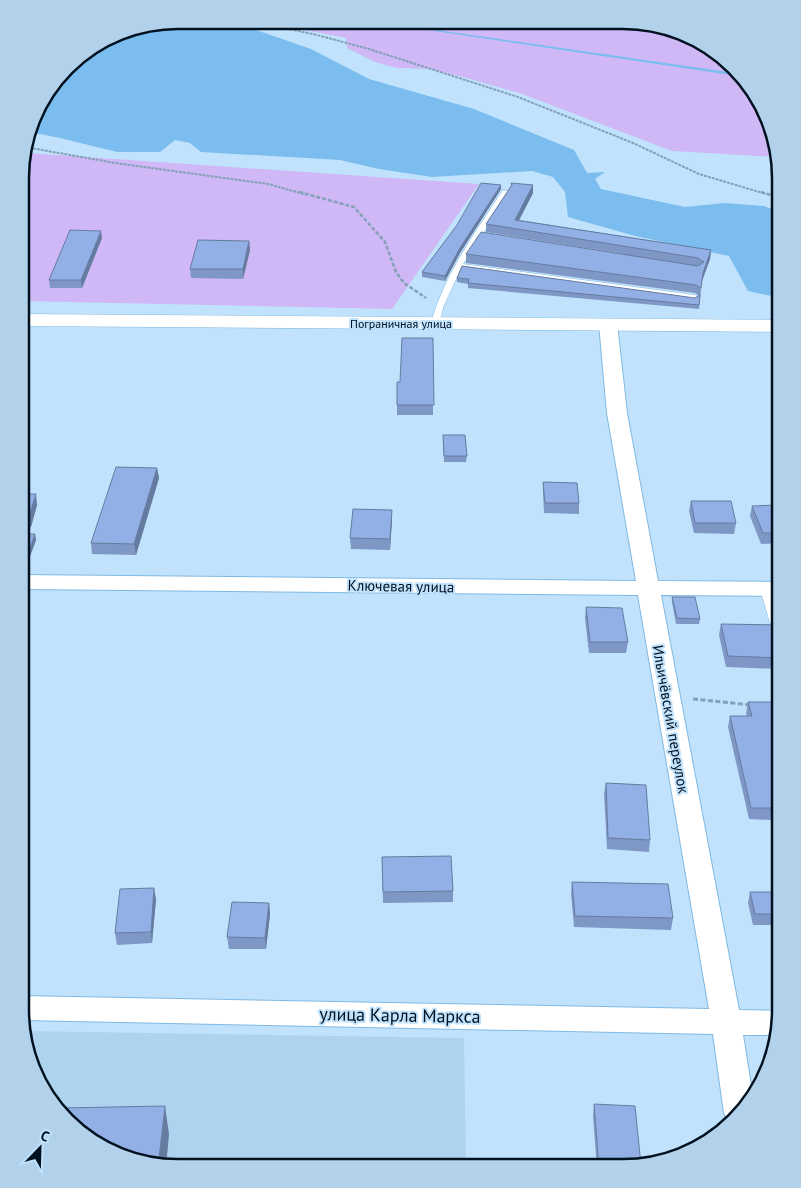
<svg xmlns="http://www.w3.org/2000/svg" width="801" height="1188" font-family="'PT Sans',sans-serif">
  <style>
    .built { fill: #aed3ef }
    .green { fill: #cfb8f5 }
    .water { fill: #7abdee }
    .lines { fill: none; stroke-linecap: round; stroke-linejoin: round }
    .stream { fill: #7abdee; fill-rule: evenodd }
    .service-casing { stroke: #81b9e2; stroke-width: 1 }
    .minor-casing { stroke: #81b9e2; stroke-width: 2 }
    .secondary-casing { stroke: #81b9e2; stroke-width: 1 }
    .path-far2 { stroke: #84a0b7; stroke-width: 2; stroke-dasharray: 3 1; stroke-linecap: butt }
    .path-far1 { stroke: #84a0b7; stroke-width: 2.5; stroke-dasharray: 4 2; stroke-linecap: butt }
    .path { stroke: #84a0b7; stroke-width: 3; stroke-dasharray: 5 2.5; stroke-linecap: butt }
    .service { fill: #fff; fill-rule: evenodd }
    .minor { fill: #fff; fill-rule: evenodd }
    .secondary { fill: #fff; fill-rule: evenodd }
    .wall { fill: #7e97c5 }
    .shaded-wall { fill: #667ba0 }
    .building { fill: #92b0e5; stroke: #667ba0 }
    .labels { text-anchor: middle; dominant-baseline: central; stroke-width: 4; stroke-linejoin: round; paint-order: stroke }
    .far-street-label { font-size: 12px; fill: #001120; stroke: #c1e2fc }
    .street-label { font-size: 15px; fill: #001120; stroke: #c1e2fc }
    .near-street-label { font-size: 18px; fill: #001120; stroke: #c1e2fc }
    .rim { fill: none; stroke: #001120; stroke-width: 2.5 }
  </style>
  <rect width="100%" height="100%" fill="#c1e2fc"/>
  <path class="built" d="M24 1031 464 1038 466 1168 157 1167 82 1136 32 1071Z"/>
  <path class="green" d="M254 20 644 21 719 52 769 117 777 157 672 151 522 94 467 78 430 69 397 68 375 62 347 48 346 38Z
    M23 153 57 155 479 184 392 309 21 301Z"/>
  <path class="water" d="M177 20H202L256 30 311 49 369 79 474 109 574 150 587 173 605 172 595 179 601 189 685 207 724 203 764 206 781 213V298L748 291 729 256 635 236 568 217 565 192 553 177 532 171 432 177 379 169 340 160 201 152 190 143 175 140 160 152H117L60 138 30 132 41 99 74 59 127 28Z"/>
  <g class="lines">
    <path class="stream" d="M367 21H374L735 73 738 76Z"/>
    <g class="service-casing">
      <path id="service" d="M503 190 510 192 463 264 695 295 699 298 695 301 461 269 444 305 439 323 438 325H432L431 323C445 273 475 233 503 190Z
        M766 586 772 589 781 620 780 626 776 627 770 623 760 589Z"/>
    </g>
    <g class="minor-casing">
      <path id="minor" d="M608 319 614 320 617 324 627 413 658 581 781 582V596L661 595 739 1010 781 1011 777 1035H743L753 1098 749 1106 728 1122 724 1113 713 1034 22 1020 20 996 709 1009 638 595 21 589V575L636 581 607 413 599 324 602 320Z"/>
    </g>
    <g class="secondary-casing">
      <path id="secondary" d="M21 314 781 320V332L21 326Z"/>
    </g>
    <path class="path-far2" d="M247 20 317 35 369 49 518 97 633 143 699 174 766 194
      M25 147 115 163 268 184 304 194"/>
    <path class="path-far1" d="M299 192 354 207 385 242 396 272 404 283 426 298
      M761 192 781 198"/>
    <path class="path" d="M693 699 751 705
      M772 708 781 709"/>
    <use href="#service" class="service"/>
    <use href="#minor" class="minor"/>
    <use href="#secondary" class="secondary"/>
  </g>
  <path class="wall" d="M511 183 533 193 519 220 711 250 710 259 702 281 699 309 468 288V284L457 282V278L695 298 699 296 695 293 466 263V254H624L486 232V224L511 186Z
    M501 189 460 253 445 281 422 277V272L457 225Z
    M102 238 82 288H50L49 280Z
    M249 241 250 250 243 279 191 278 190 269Z
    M433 338V415H397V382H400Z
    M443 435 467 456 466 462H444Z
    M157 468 159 478 136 555 92 554 91 543Z
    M543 482 579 503V514L544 513 543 493Z
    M21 494 37 505 31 527H21Z
    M691 501 736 523 734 534 694 533 689 511Z
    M752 506 781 510V543L761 544 750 516Z
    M392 510 390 550 351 549 350 538Z
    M21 534H35L36 540 29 559H21Z
    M672 597 700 619 699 624H676L672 602Z
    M586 607 628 642 626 653H589L585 618Z
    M721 624 781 625V669L726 667 719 635Z
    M748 702 777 716H781V836H776L772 820 749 819 728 727 730 716H747L746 714Z
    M606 783 650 840 649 852 607 849 604 794Z
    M382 857 453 891V902L383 903Z
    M572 882 673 918 671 930 574 927 571 893Z
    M773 888 781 889V945L776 925H753L748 903 750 892H772Z
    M156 899 152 943 117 945 115 933Z
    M269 903 270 914 266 949H229L227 937Z
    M594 1104 624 1168H597L593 1116Z"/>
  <path class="shaded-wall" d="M501 185V189L460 253 445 281V276L460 248Z
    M533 185V193L515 228V220Z
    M101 231 102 238 82 288 81 280Z
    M249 241 250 250 243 279V269Z
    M711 250 710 259 702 281 703 273Z
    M157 468 159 478 136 555 134 544Z
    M36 494 37 505 31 527 29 516Z
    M392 510V521L390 550V539Z
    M35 534 36 540 29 559 28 554Z
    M154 888 156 899 152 943 151 932Z
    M269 903 270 914 266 949 265 938Z
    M165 1106 169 1134 166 1167H158Z"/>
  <path class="building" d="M481 183 501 185 460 248 445 276 422 272 457 225Z
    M511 183 533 185 515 220 711 250 703 273 701 288 696 285 466 254 481 232 698 266 704 262 698 258 486 224 512 185Z
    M70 230 101 231 81 280H49Z
    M198 240 249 241 243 269H190Z
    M462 266 695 298 700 295 699 305 468 283 469 279 457 278Z
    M402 338H433L434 405H397V382H400Z
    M443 435H465L467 456H444Z
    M116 467 157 468 134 544 91 543Z
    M543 482 577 483 579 503H545Z
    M21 494H36L29 516H21Z
    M691 501H731L736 523H695Z
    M778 505 781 510V533H763L752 506Z
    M353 509 392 510 390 539 350 538Z
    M21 534H35L28 554 21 553Z
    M672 597H695L700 619 677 618Z
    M586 607 622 608 628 642H590Z
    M721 624 781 625V658L728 656Z
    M748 702H773L777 716H781V825H779L775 808H751L730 716H752Z
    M606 783 646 785 650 840 608 838Z
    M451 856 453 891 383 892 382 857Z
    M572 882 668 884 673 918 575 916Z
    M154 888 151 932 115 933 120 889Z
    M773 888 781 889V924L778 914H755L750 892H773Z
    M232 902 269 903 265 938 227 937Z
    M594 1104 635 1106 641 1165 624 1168H599Z
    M165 1106 158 1167 82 1136 61 1108Z"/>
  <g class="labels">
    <g class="far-street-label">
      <text x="401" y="323">Пограничная улица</text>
    </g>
    <g class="street-label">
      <text transform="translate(401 586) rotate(1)">Ключевая улица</text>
      <text transform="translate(671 719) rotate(80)">Ильичёвский переулок</text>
    </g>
    <g class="near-street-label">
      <text transform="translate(400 1015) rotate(1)">улица Карла Маркса</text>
    </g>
  </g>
  <path d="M0 0H801V1188H0ZM178 29H623A149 149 0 0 1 772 178V1010A149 149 0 0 1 623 1159H178A149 149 0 0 1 29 1010V178A149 149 0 0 1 178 29Z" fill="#b2d1ea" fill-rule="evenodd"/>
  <path class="rim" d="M178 29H623A149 149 0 0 1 772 178V1010A149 149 0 0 1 623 1159H178A149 149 0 0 1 29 1010V178A149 149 0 0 1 178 29Z"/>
  <g transform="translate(40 1148) rotate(23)" stroke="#c1e2fc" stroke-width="4" paint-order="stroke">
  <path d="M0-4L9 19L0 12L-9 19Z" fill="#001120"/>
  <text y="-8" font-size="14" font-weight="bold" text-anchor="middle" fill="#001120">С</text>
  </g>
</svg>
